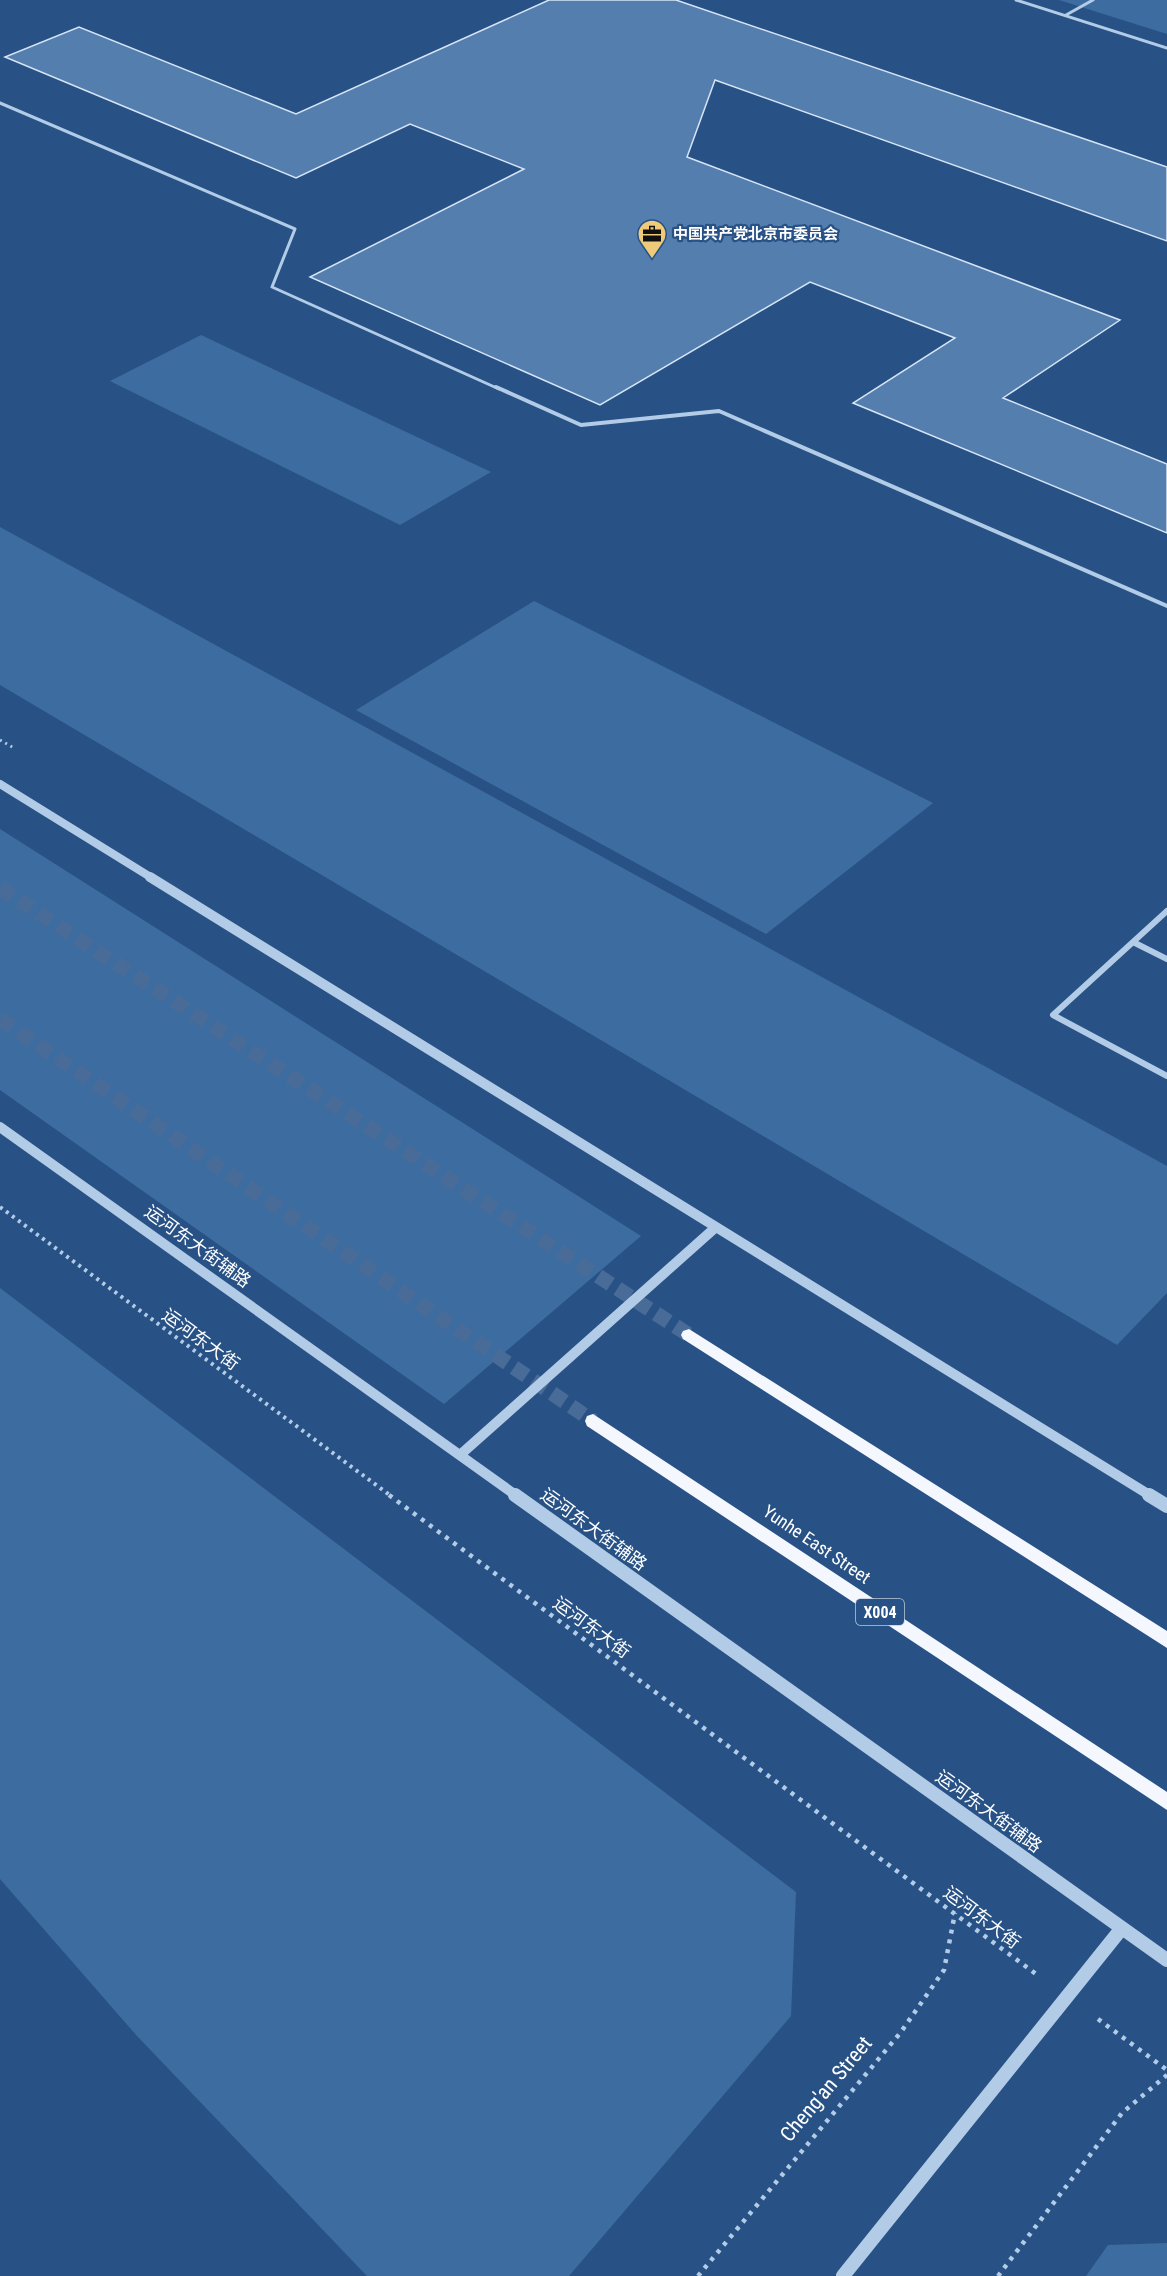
<svg xmlns="http://www.w3.org/2000/svg" width="1167" height="2276" font-family="'Roboto Condensed','Noto Sans SC',sans-serif">
  <style>
    .green { fill: #3d6ca1 }
    .building { fill: #547eae; stroke: #d6e5f6; stroke-width: 1.5 }
    .lines { fill: none; stroke-linecap: round; stroke-linejoin: round }
    .primary-tunnel { stroke: #486c97; stroke-width: 15; stroke-dasharray: 15 8; stroke-linecap: butt }
    .path-far2 { stroke: #b2cbe7; stroke-width: 3; stroke-dasharray: 2 4; stroke-linecap: butt }
    .path-far1 { stroke: #b2cbe7; stroke-width: 4; stroke-dasharray: 3 4.5; stroke-linecap: butt }
    .path { stroke: #b2cbe7; stroke-width: 4.5; stroke-dasharray: 4 6; stroke-linecap: butt }
    .service-far1 { stroke: #b2cbe7; stroke-width: 3 }
    .service { stroke: #b2cbe7; stroke-width: 4 }
    .pedestrian { stroke: #b2cbe7; stroke-width: 3 }
    .minor { stroke: #b2cbe7; stroke-width: 6 }
    .tertiary-far2 { stroke: #b2cbe7; stroke-width: 8 }
    .tertiary-far1 { stroke: #b2cbe7; stroke-width: 10 }
    .tertiary { stroke: #b2cbe7; stroke-width: 14 }
    .primary { fill: #f4f8fe; fill-rule: evenodd }
    .labels { text-anchor: middle; dominant-baseline: central; stroke-width: 4.5; stroke-linejoin: round; paint-order: stroke }
    .far-poi-label { font-size: 15px; font-weight: bold; fill: #fff; stroke: #285285; text-anchor: start }
    .shield { fill: #285285; stroke: #becbda; stroke-width: 1.5 }
    .shield-label { font-size: 16px; font-weight: bold; fill: #fff }
    .street-label { font-size: 18px; fill: #fff; stroke: #285285 }
    .near-street-label { font-size: 21px; fill: #fff; stroke: #285285 }
  </style>
  <rect width="100%" height="100%" fill="#285285"/>
  <path class="green" d="M1059 0H1167V34Z
    M201 335 491 472 400 525 110 381Z
    M0 527 1167 1166V1293L1117 1345 0 685Z
    M534 601 933 803 766 934 356 710Z
    M0 829 641 1236 444 1404 0 1090Z
    M0 1288 796 1892 791 2016 569 2276H367L137 2036 0 1879Z
    M1167 2243V2276H1086L1108 2245Z"/>
  <path class="building" d="M549 0H676L1167 167V241L715 80 687 157 1120 320 1003 398 1167 464V533L853 403 955 338 810 282 600 405 310 277 524 169 410 124 296 178 5 57 79 27 296 114Z"/>
  <g class="lines">
    <path class="primary-tunnel" d="M0 888 689 1335
      M0 1019 593 1421"/>
    <path class="path-far2" d="M0 740 14 748"/>
    <path class="path-far1" d="M0 1207 391 1496"/>
    <path class="path" d="M389 1495 1036 1974
      M1098 2019 1167 2070
      M698 2276 901 2032 944 1970 955 1913
      M998 2276 1122 2113 1167 2075"/>
    <path class="service-far1" d="M0 103 295 229 272 287 499 389"/>
    <path class="service" d="M496 387 581 425 719 411 1167 606"/>
    <path class="pedestrian" d="M1016 0 1167 48
      M1066 15 1093 0"/>
    <path class="minor" d="M1167 911 1053 1015 1167 1076
      M1133 942 1167 959"/>
    <path class="tertiary-far2" d="M0 784 152 878"/>
    <path class="tertiary-far1" d="M150 877 1151 1496
      M0 1127 517 1496
      M460 1455 716 1227"/>
    <path class="tertiary" d="M515 1495 1167 1960
      M1149 1495 1167 1506
      M843 2276 1122 1928"/>
    <path class="primary" d="M689 1329 1167 1631V1648L683 1339 681 1335 683 1331Z
      M593 1414 1167 1792V1810L587 1426 585 1421 587 1416Z"/>
  </g>
  <defs>
    <g id="office-pin" transform="scale(1.5)"><path d="M0 17L-7.5 6A9.5 9.5 0 1 1 7.5 6Z" fill="#efca78" stroke="#285285"/><path d="M-6-3h4V-5.5h4V-3h4V5H-6ZM-1-4.5V-3h2v-1.5ZM-6 0V1H6V0Z" fill="#111"/></g>
  </defs>
  <g fill-rule="evenodd">
    <use href="#office-pin" x="652" y="234"/>
  </g>
  <g class="labels">
    <g class="far-poi-label">
      <text x="673" y="234">中国共产党北京市委员会</text>
    </g>
    <rect class="shield" x="856" y="1599" width="48" height="26" rx="4.5"/>
    <g class="shield-label">
      <text x="880" y="1612">X004</text>
    </g>
    <g class="street-label">
      <text transform="translate(198 1246) rotate(36)">运河东大街辅路</text>
      <text transform="translate(201 1339) rotate(36)">运河东大街</text>
      <text transform="translate(594 1529) rotate(36)">运河东大街辅路</text>
      <text transform="translate(817 1544) rotate(34)">Yunhe East Street</text>
      <text transform="translate(592 1627) rotate(36)">运河东大街</text>
      <text transform="translate(989 1811) rotate(36)">运河东大街辅路</text>
      <text transform="translate(982 1917) rotate(37)">运河东大街</text>
    </g>
    <g class="near-street-label">
      <text transform="translate(826 2089) rotate(-50)">Cheng'an Street</text>
    </g>
  </g>
</svg>
